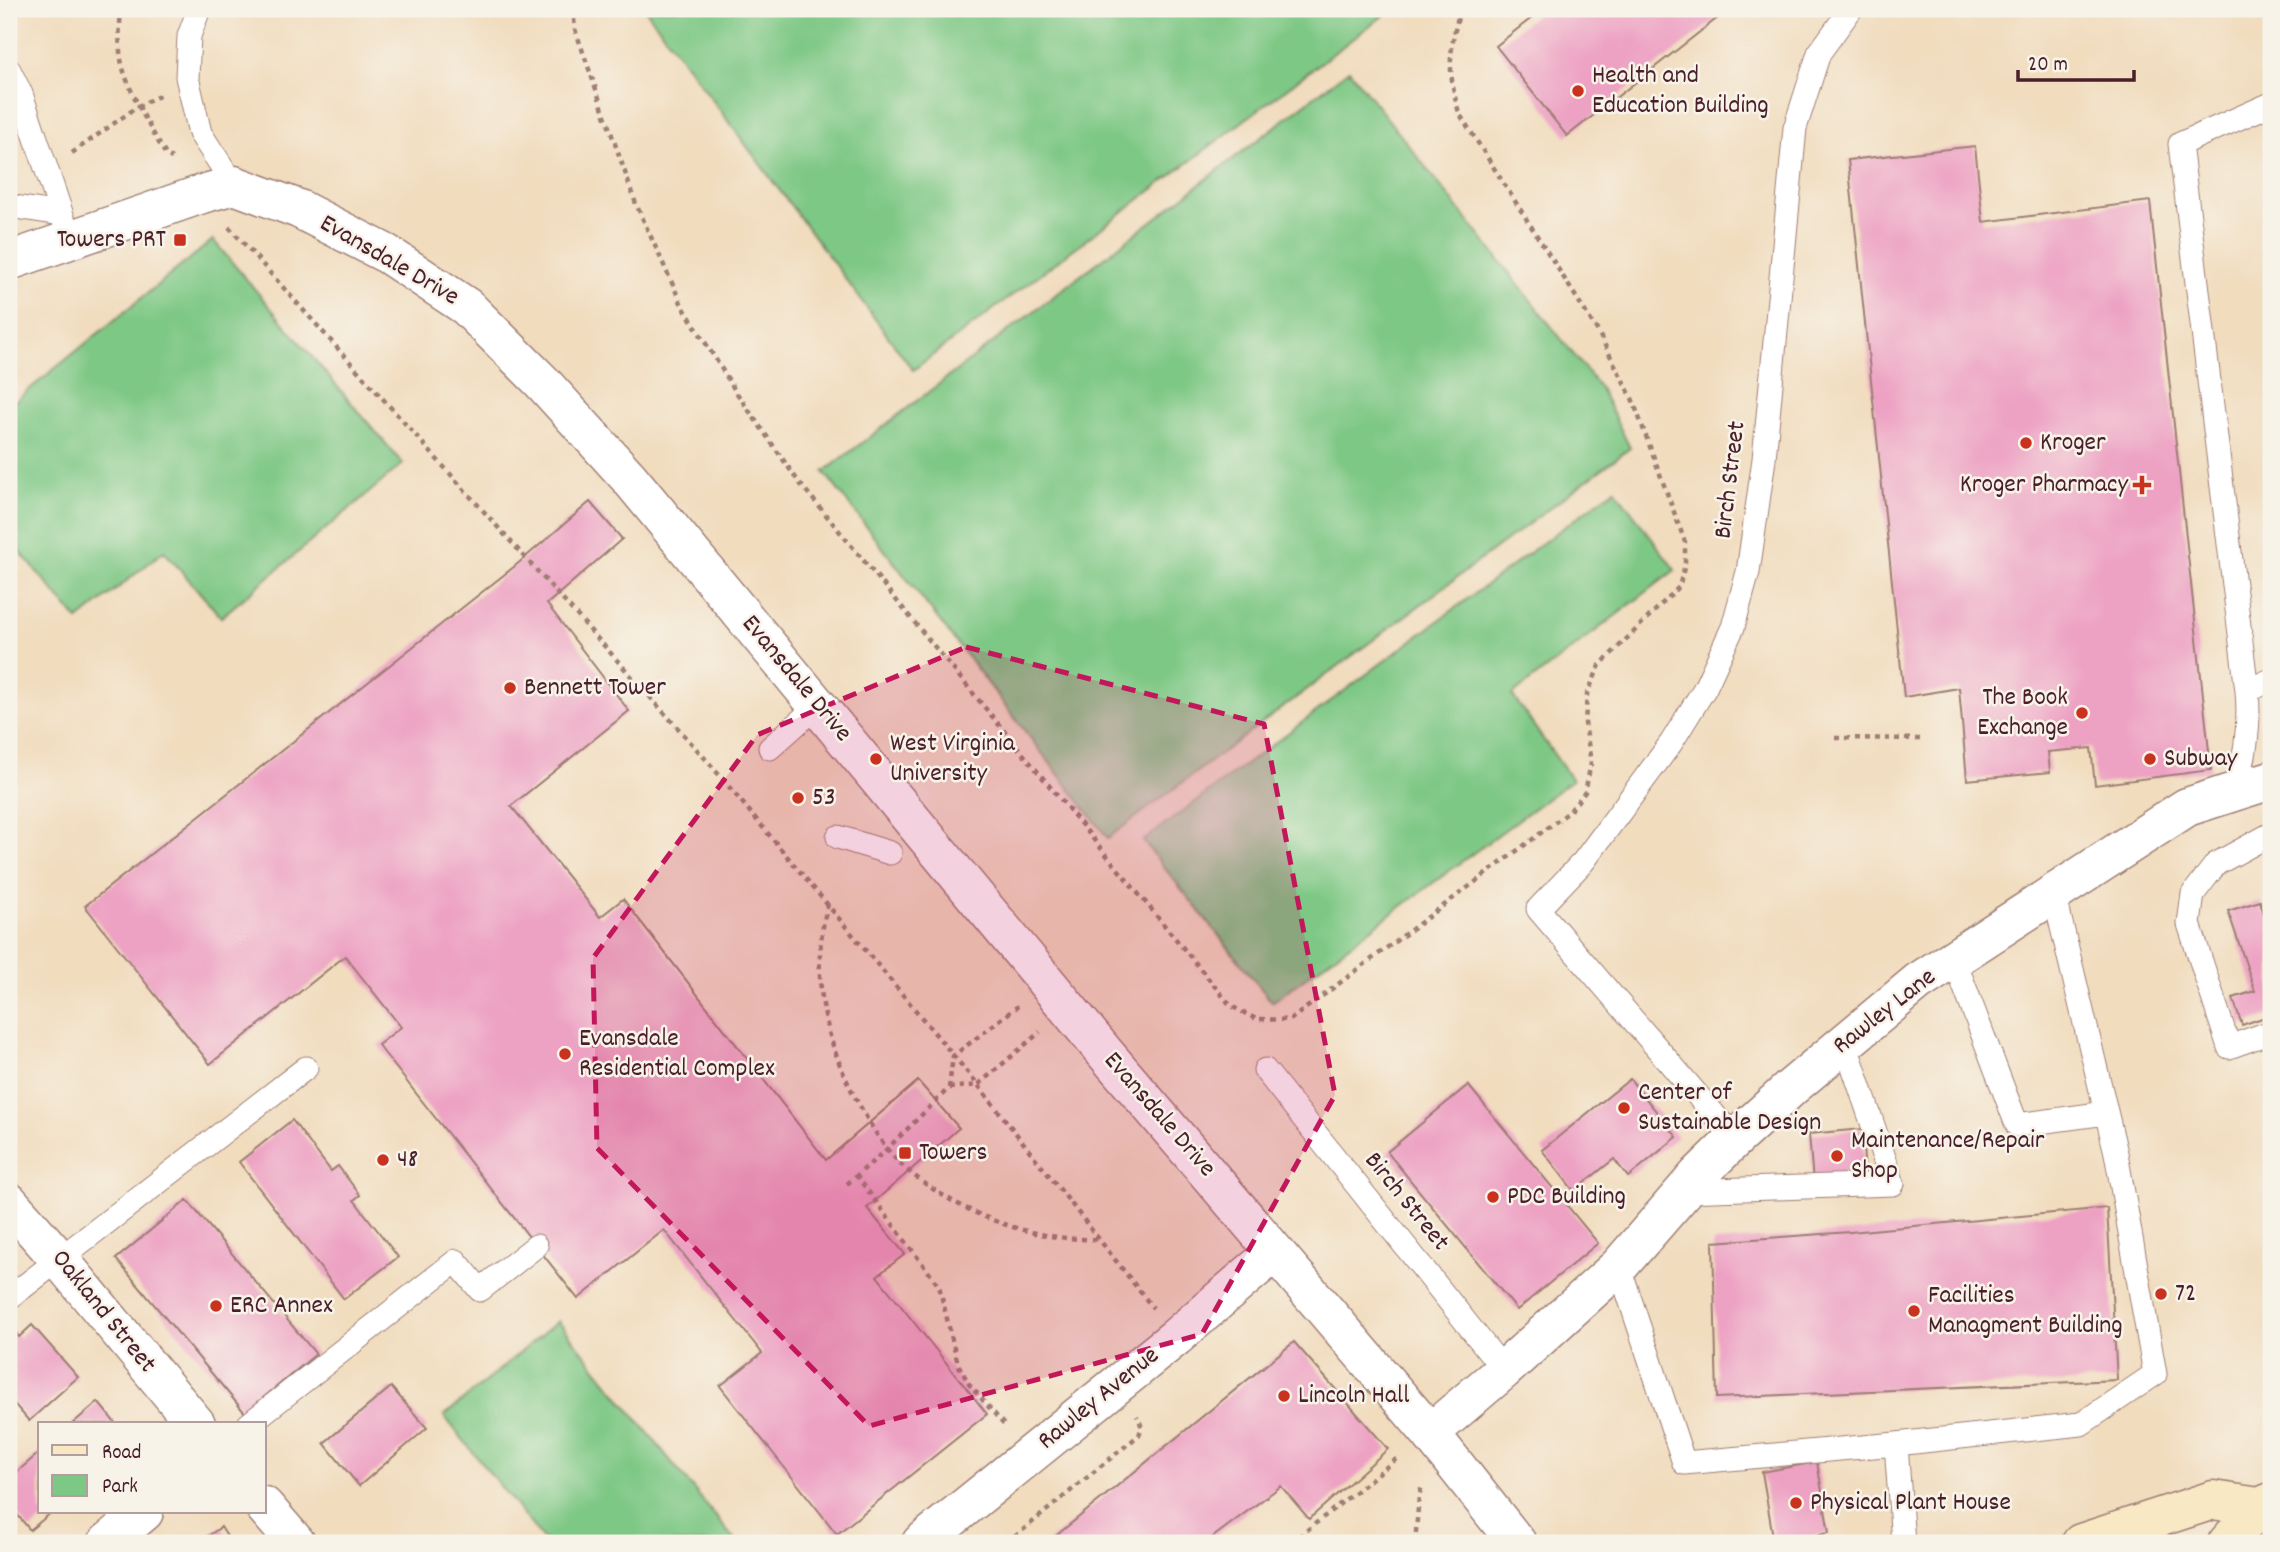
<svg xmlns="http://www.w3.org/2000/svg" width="2280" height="1552" font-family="Dekko,sans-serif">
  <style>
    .green { fill: #7ec885; stroke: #647458; stroke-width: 2 }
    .building { fill: #eda1c3 }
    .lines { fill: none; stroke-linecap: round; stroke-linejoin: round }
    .lane-casing { stroke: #9e7e74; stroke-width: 25 }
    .street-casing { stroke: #9e7e74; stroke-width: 41 }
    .secondary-casing { stroke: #9e7e74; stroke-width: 41 }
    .path { stroke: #9e7e74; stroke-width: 4.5; stroke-dasharray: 5 5; stroke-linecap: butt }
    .lane { stroke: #fff; stroke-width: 23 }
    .street { stroke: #fff; stroke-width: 38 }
    .secondary { stroke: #f8e8c3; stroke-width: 38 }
    .marked { fill: #c2185b; fill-opacity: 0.2; stroke: #c2185b; stroke-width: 5; stroke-dasharray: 14 9; stroke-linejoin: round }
    .poi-dot { fill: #c8321e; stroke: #f7f3e8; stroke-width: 2.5 }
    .labels { text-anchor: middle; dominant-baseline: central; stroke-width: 5; stroke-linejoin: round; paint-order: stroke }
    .poi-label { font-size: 26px; fill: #4a1f2b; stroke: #f7f3e8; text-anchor: start }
    .street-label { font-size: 26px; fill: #4a1f2b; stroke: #f7f3e8 }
  </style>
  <rect width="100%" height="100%" fill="#f7f3e8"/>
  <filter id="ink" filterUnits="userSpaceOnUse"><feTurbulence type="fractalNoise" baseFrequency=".0143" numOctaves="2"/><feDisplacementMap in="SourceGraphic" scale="14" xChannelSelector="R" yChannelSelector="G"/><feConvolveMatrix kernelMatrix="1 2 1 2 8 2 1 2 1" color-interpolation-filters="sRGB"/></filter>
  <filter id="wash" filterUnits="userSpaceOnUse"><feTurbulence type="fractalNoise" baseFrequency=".00686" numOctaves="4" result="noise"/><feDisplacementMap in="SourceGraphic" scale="28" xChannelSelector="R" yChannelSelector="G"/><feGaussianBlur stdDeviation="1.57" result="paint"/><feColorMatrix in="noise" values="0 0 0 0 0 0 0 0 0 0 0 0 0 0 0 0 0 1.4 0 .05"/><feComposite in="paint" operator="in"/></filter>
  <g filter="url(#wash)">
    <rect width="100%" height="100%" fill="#f1dcbe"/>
    <path class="green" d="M645 9H1392L913 370Z
      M1349 70 1600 388 1630 448 1108 838 824 472Z
      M213 240 403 464 221 617 164 551 78 620 9 539V406Z
      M1615 489 1675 570 1512 695 1572 780 1272 1002 1143 841Z
      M558 1321 737 1543H546L444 1416Z"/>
    <g id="blocks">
      <path class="building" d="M1543 9H1729L1567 136 1496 46Z
        M1975 146 1983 222 2150 201 2211 770 2095 785 2091 748 2048 752 2050 772 1967 780 1959 688 1904 697 1848 160Z
        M590 502 622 539 547 604 629 711 511 806 600 917 623 899 826 1160 918 1081 959 1128 867 1208 905 1254 877 1276 987 1414 837 1534 720 1386 762 1353 664 1230 578 1299 378 1045 401 1027 345 956 210 1064 85 906 515 566Z
        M2260 901 2264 914 2271 911V1015L2242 1025 2233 998 2255 991 2228 911Z
        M1630 1079 1677 1137 1628 1177 1614 1159 1574 1191 1542 1150Z
        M1468 1085 1598 1243 1517 1310 1387 1152Z
        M292 1120 331 1171 338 1166 360 1195 354 1200 398 1257 344 1299 239 1162Z
        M1862 1129 1865 1177 1813 1182 1809 1134Z
        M187 1200 316 1354 245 1413 116 1259Z
        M2107 1208 2117 1380 1717 1398 1713 1242 1850 1232Z
        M32 1325 78 1377 29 1421 9 1398V1326L19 1337Z
        M1294 1342 1388 1449 1309 1519 1281 1486 1205 1543H1047Z
        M391 1387 427 1428 359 1486 324 1443Z
        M98 1402 116 1424H72Z
        M40 1452V1512H52L30 1530 9 1505V1479Z
        M1817 1462 1829 1533 1774 1543 1762 1472Z
        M221 1527 231 1543H198Z"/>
    </g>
  </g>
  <g filter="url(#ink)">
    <use href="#blocks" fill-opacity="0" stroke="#9e7e74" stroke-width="2"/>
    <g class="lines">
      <g class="lane-casing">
        <path id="lane" d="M199 9 189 36 187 77 200 133 234 185
          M9 70 21 94 70 239
          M9 206 61 214
          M2247 691 2271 680
          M770 748 818 705
          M2235 792C2246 758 2250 726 2247 691L2180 144 2271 104
          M2271 834 2216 864 2193 894 2189 924 2229 1047 2271 1032
          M838 837 890 853
          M1954 959 2017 1125 2106 1113
          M1265 1070 1504 1370
          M1735 1139 1538 909 1583 862 1671 743 1705 688 1733 627 1748 572 1764 459 1795 128 1819 53 1851 9
          M1684 1191 1893 1184 1845 1043
          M1619 1266 1684 1463 1896 1444 1903 1543
          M9 1298 306 1068
          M249 1424 456 1261 480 1290 536 1246
          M1896 1444 2081 1424 2155 1374 2116 1153 2054 894"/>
      </g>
      <g class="street-casing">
        <path id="street" d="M9 261 202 194 234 185 299 209 387 254 467 307 542 382 630 479 1105 1053 1430 1433 1517 1543
          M9 1202 60 1260 196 1424
          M1430 1433 1504 1370 1619 1266 1699 1174 1735 1139 1792 1087 1918 982 2187 807 2271 780
          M264 1506 296 1543
          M107 1543 144 1512
          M921 1543 1176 1337 1275 1252"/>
      </g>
      <g class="secondary-casing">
        <path id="secondary" d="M2081 1543 2213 1500 2259 1507
          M2227 1543 2259 1507 2271 1502"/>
      </g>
      <path class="path" d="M121 9C120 25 118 42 121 59 125 86 152 131 166 155L172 158
        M573 9 575 29 636 204 682 305 736 392 798 481 1231 1006 1256 1019 1290 1020 1569 812 1585 792 1591 763 1585 723 1587 694 1600 665 1679 587 1685 564V542L1632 398 1597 330 1459 113C1447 68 1449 53 1460 9
        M72 153 140 105 161 95
        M229 227 710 764 978 1085 1153 1308
        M1835 738 1925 739
        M828 904C808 977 826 1049 864 1113 875 1133 888 1153 905 1168 958 1213 1031 1242 1101 1239
        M949 1088 953 1056 1018 1006
        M856 1175 939 1286 958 1364 969 1384 1005 1426
        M847 1184 887 1149 949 1088 978 1085 1040 1032
        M1007 1543 1139 1435 1142 1427 1137 1416
        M1291 1543 1400 1456
        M1415 1543 1419 1496 1422 1486"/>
      <use href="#lane" class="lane"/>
      <use href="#street" class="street"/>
      <use href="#secondary" class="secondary"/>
    </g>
  </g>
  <path class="marked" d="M966 647 1264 724 1335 1095 1202 1334 869 1426 597 1148 593 958 757 735Z"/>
  <g class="poi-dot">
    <circle cx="1578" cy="91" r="7"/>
    <rect x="173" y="233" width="14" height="14" rx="3.5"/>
    <circle cx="2026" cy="443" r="7"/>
    <path d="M2138.5 474.5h7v7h7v7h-7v7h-7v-7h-7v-7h7z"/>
    <circle cx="510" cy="688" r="7"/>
    <circle cx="2082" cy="713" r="7"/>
    <circle cx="876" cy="759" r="7"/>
    <circle cx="2150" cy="759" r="7"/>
    <circle cx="798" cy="798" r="7"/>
    <circle cx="565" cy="1054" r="7"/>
    <circle cx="1624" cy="1108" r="7"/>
    <rect x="898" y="1146" width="14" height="14" rx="3.5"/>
    <circle cx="1837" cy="1156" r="7"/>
    <circle cx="383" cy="1160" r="7"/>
    <circle cx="1493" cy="1197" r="7"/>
    <circle cx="2161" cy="1294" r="7"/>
    <circle cx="216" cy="1306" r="7"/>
    <circle cx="1914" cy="1311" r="7"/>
    <circle cx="1284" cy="1396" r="7"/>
    <circle cx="1796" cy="1503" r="7"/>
  </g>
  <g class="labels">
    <g class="poi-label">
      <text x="1592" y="76">Health and<tspan x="1592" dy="30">Education Building</tspan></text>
      <text x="166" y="240" text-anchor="end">Towers PRT</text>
      <text x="2040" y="443">Kroger</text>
      <text x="2128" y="485" text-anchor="end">Kroger Pharmacy</text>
      <text x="524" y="688">Bennett Tower</text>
      <text x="2068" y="698" text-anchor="end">The Book<tspan x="2068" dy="30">Exchange</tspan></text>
      <text x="890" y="744">West Virginia<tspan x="890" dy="30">University</tspan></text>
      <text x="2164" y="759">Subway</text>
      <text x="812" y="798">53</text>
      <text x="579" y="1039">Evansdale<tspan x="579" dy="30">Residential Complex</tspan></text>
      <text x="1638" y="1093">Center of<tspan x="1638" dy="30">Sustainable Design</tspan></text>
      <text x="1851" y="1141">Maintenance/Repair<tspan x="1851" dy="30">Shop</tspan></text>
      <text x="919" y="1153">Towers</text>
      <text x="397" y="1160">48</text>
      <text x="1507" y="1197">PDC Building</text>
      <text x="2175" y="1294">72</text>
      <text x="1928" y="1296">Facilities<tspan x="1928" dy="30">Managment Building</tspan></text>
      <text x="230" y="1306">ERC Annex</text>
      <text x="1298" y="1396">Lincoln Hall</text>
      <text x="1810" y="1503">Physical Plant House</text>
    </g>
    <g class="street-label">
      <text transform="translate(389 261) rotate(30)">Evansdale Drive</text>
      <text transform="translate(1731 480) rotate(-83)">Birch Street</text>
      <text transform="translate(796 679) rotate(50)">Evansdale Drive</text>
      <text transform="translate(1885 1012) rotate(-38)">Rawley Lane</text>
      <text transform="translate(1159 1115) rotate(49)">Evansdale Drive</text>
      <text transform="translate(1406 1202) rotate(51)">Birch Street</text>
      <text transform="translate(103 1312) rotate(51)">Oakland Street</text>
      <text transform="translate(1099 1399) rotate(-39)">Rawley Avenue</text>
    </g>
  </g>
  <rect width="2280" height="1552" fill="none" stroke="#f7f3e8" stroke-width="35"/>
  <rect x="38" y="1422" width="228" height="91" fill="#f7f3e8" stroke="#b29e9c" stroke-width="2"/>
  <rect x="52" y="1445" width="35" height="10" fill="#f8e8c3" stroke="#b29e9c" stroke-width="2"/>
  <text x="102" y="1458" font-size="21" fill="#4a1f2b">Road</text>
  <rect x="52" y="1475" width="35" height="21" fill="#7ec885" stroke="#b29e9c" stroke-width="2"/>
  <text x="102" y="1492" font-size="21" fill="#4a1f2b">Park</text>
  <path d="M2018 70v10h116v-10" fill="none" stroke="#4a1f2b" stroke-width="3.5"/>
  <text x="2028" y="70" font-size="21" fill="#4a1f2b" stroke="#f7f3e8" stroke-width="5" paint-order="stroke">20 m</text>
</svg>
